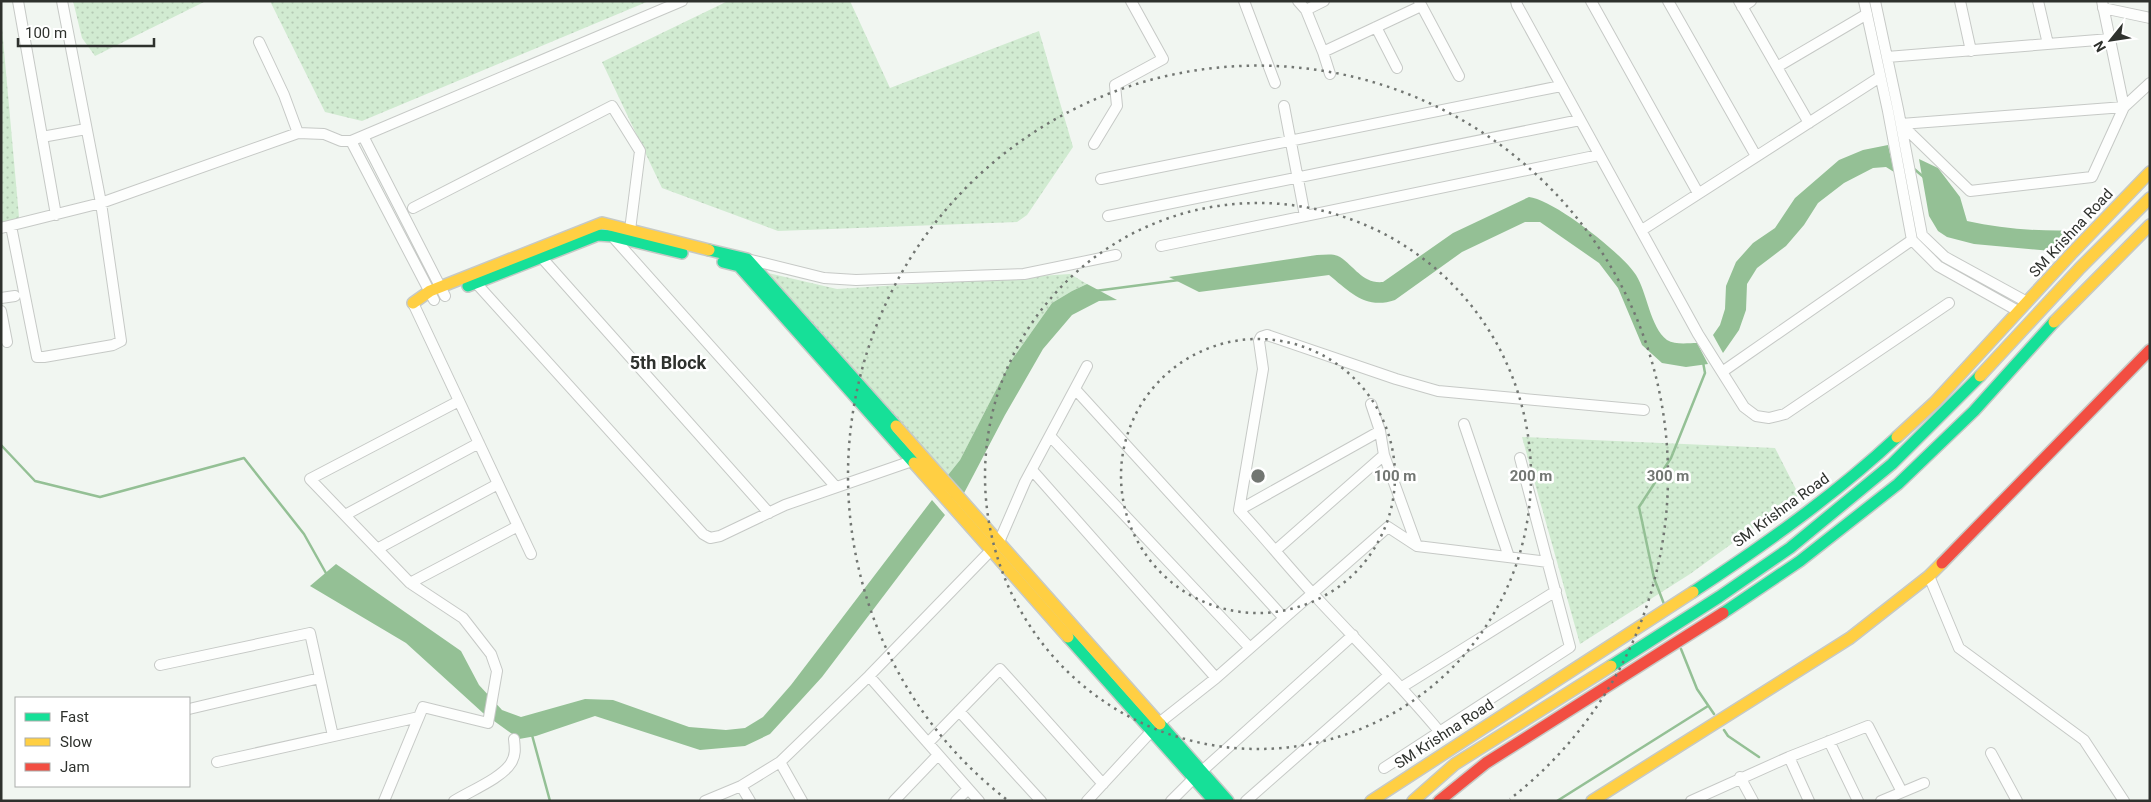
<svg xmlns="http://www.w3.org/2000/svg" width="2151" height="802" font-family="Roboto,sans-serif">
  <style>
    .grass { fill: url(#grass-dots) }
    .water { fill: #94c095 }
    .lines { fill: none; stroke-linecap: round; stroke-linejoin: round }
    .stream { stroke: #94c095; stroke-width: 2.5 }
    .street-casing { stroke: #c6c9c6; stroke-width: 12 }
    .fast-casing { stroke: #c6c9c6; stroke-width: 14 }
    .slow-casing { stroke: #c6c9c6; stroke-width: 14 }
    .jam-casing { stroke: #c6c9c6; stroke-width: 14 }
    .street { stroke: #fdfefd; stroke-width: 10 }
    .fast { stroke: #16e098; stroke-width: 11 }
    .slow { stroke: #ffcf43; stroke-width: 11 }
    .jam { stroke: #f24e42; stroke-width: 11 }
    .ring { fill: none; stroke: #727672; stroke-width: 2.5; stroke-dasharray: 2.5 5 }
    .labels { text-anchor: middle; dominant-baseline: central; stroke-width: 5; stroke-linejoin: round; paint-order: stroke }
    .street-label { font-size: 15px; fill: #2e312d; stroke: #fff }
    .quarter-label { font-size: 18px; font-weight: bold; fill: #2e312d; stroke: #fff }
    .centre { fill: #727672; stroke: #fff; stroke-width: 2.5 }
    .ring-label { font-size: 15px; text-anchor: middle; font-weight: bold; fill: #727672; stroke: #fff; stroke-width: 5; stroke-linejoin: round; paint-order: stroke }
  </style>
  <defs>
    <pattern id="grass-dots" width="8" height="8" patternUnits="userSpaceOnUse" patternTransform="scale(1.25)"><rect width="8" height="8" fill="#d1ebd1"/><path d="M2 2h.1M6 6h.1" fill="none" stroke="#b4cab4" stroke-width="1.8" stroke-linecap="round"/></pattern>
  </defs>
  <rect width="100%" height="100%" fill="#f1f6f1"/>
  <path class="grass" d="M73 1H206L95 56 82 38Z
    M270 1H649L362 121 325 112Z
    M728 1H850L890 88 1039 31 1073 147 1027 215 1017 222 778 231 662 188 602 62Z
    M1 17 20 228 1 224Z
    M768 273 837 289 1070 274 1087 284 1072 291 1052 303 1011 361 960 460 948 475Z
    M1522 437 1775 448 1799 495 1690 574 1580 644Z"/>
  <path class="water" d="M1888 145 1894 172 1886 167 1873 168 1844 183 1818 203 1804 225 1786 246 1757 268 1747 284 1746 310 1739 330 1723 353 1713 335 1720 325 1725 309 1726 286 1736 262 1753 243 1775 228 1795 198 1839 160 1863 150Z
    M1919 159 1938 168 1960 197 1967 221C2003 229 2044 232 2081 230L2062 252 1974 244 1947 237 1938 231 1929 216Z
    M1529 197C1553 199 1623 254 1636 275 1647 292 1650 327 1667 340 1675 345 1688 343 1697 343L1708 364 1686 367 1662 363 1642 345 1618 288 1599 263 1540 222H1525L1462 252 1395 300C1366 310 1350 292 1329 275L1199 292 1169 277 1317 255C1325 255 1333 253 1340 257 1355 267 1363 284 1383 282L1453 233Z
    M1087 284 1117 300 1099 301 1072 315 1043 349 1005 415 963 495 948 475 960 460 1011 361 1052 303 1072 291Z
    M932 500 945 515 822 677 770 734 745 746 700 750 595 716 536 736 519 739 483 713 406 643 310 586 336 564 461 651 479 685 502 710 521 717 585 699 613 700 689 727 726 730 745 728 763 717 791 685Z"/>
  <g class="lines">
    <path class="stream" d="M1913 168 1926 179
      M1095 291 1179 280
      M1 445 35 481 100 497 244 458 304 534 327 575
      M1664 604 1654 578 1639 507 1671 458 1705 373 1703 362
      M1681 649 1697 689 1714 714
      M1724 730 1728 736 1759 757
      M532 735 550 801
      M1557 801 1708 706"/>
    <g class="street-casing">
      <path id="street" d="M18 1 56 215
        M1244 1 1275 83
        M1298 1 1306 10 1323 52 1421 6
        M1419 1 1459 76
        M1516 1 1517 5 1698 334 1744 407 1756 416 1769 418 1785 414 1949 303
        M1591 1 1698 193
        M1668 1 1756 156
        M1739 1 1809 123
        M1864 1 1888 111 1912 240 1938 266 2018 311
        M1875 1 1898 109 1922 235 1945 257 2027 302
        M1960 1 1971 51
        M2038 1 2048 44
        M2102 1 2124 107
        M1742 7 1751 1
        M2103 8 2150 18
        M1306 10 1324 1
        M1376 27 1397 68
        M259 42 284 95 298 133
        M1323 52 1330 74
        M1887 57 2110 39
        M1777 67 1867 14
        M1284 106 1305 216
        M1901 124 1970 191 2092 177 2124 107 2150 83
        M1901 124 2124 107
        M363 136 445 296
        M42 137 86 129
        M351 141 434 300
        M1094 144 1117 106 1115 85 1163 59 1131 1
        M1101 179 1561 86
        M413 208 612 106 640 151 630 230
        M1108 216 1580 120
        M11 226 37 357H44L113 345 121 341 101 203 62 1
        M1 228 101 203 298 133 324 134 341 141H351L682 1
        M1642 230 1880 77
        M612 236 836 487
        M1161 246 1599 155
        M542 258 769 513
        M747 259 824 278 856 280 1024 274 1116 255
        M476 283 703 534 710 538 720 536 785 505 912 461
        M1 298 15 296
        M413 303 531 554
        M1 311 7 342
        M1722 372 1912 240
        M1075 389 1283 617
        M1371 404 1380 431 1384 455 1417 546
        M1464 424 1509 557
        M1050 436 1250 648
        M1032 470 1216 678
        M1239 510 1263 369 1259 341 1261 337 1267 335 1396 379 1438 391 1644 410
        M1239 510C1265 538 1289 568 1315 596 1357 641 1400 684 1439 731
        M1239 510 1380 431
        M345 515 479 443
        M377 549 498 484
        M1276 550 1384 455
        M1929 576 1959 648 2084 740 2124 801
        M410 583 310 479 459 401
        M160 665 310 633 333 736
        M869 676 979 801
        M1402 687 1556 591
        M189 709 320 678
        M959 711 1041 801
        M1829 741 1858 801
        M928 743 1000 669 1103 784
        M1991 753 2017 801
        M1789 757 1809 801
        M217 762 419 717
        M780 762 802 801
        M1384 768 1570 647 1520 458
        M1202 771 1353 635
        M1740 777 1753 801
        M741 786 750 801
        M384 801 423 707 488 723 497 671 491 654 463 618 410 583 518 526
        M454 801C470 791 502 778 511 763 516 755 515 748 514 739
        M705 801 741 786 780 762 869 676 999 542 1025 482 1087 366
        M894 801 938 755
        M956 801 968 789
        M1087 801 1159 723 1216 678 1388 527 1417 546 1548 562
        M1171 801 1194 778
        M1246 801 1389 675
        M1691 801 1789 757 1868 726 1902 792
        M1881 801 1924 783"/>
    </g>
    <g class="fast-casing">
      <path id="fast" d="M709 250 747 259 896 426
        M723 262 739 266 914 463
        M468 286 598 235 612 236 682 253
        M1693 592C1764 545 1835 495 1897 437
        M1723 613 1800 561 1898 484 1974 411 2054 322
        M1068 637 1214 801
        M1611 666 1719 597 1790 548 1892 464 1980 376
        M1160 724 1228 801"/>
    </g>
    <g class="slow-casing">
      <path id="slow" d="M413 303 430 291 602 223 709 250
        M2054 322 2150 225
        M1980 376 2080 268 2150 198
        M896 426 1160 724
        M1897 437 1935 402 2071 254 2150 172
        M914 463 1068 637
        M1371 801 1693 592
        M1413 801 1455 764 1611 666
        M1592 801 1850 638 1929 576 1942 563"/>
    </g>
    <g class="jam-casing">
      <path id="jam" d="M1942 563 2150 350
        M1439 801 1486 763 1723 613"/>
    </g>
    <use href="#street" class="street"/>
    <use href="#fast" class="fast"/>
    <use href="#slow" class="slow"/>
    <use href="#jam" class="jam"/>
  </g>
  <g class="ring">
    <circle cx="1258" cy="476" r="137"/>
    <circle cx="1258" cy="476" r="273"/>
    <path d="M1006 799A410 410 0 1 1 1510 799"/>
  </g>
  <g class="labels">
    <g class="street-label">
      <text transform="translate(2071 233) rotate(-47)">SM Krishna Road</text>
      <text transform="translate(1781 510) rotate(-36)">SM Krishna Road</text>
      <text transform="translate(1444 734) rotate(-33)">SM Krishna Road</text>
    </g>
    <g class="quarter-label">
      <text x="668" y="362">5th Block</text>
    </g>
  </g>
  <circle cx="1258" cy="476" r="8" class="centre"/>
  <g class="ring-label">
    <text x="1395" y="481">100 m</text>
    <text x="1531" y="481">200 m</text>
    <text x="1668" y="481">300 m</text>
  </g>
  <rect width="2151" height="802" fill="none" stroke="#2e312d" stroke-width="5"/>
  <rect x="15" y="697" width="175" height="90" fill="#ffffff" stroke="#abadab"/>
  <rect x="25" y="713" width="25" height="8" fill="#16e098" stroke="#abadab"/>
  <text x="60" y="722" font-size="15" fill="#2e312d">Fast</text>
  <rect x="25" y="738" width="25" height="8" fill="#ffcf43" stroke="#abadab"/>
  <text x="60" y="747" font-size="15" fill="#2e312d">Slow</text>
  <rect x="25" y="763" width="25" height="8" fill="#f24e42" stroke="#abadab"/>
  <text x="60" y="772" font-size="15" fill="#2e312d">Jam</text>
  <g transform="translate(2111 40) rotate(240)" stroke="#ffffff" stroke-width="4" paint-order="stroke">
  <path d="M0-4L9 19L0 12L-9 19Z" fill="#2e312d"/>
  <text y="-8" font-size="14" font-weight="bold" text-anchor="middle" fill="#2e312d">N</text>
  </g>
  <path d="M18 38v8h136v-8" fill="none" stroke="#2e312d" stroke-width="2.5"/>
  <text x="25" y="38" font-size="15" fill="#2e312d" stroke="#ffffff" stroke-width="4" paint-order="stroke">100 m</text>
</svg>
